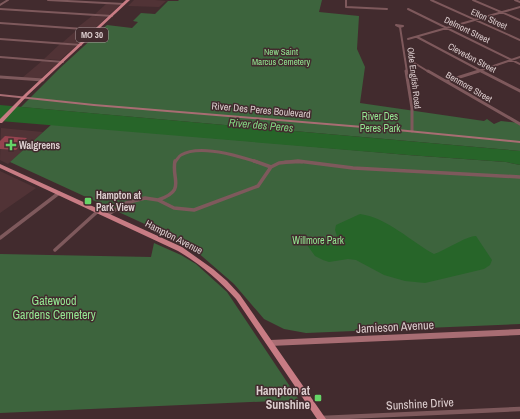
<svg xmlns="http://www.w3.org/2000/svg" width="520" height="419" font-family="'Archivo Narrow',sans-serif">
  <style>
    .built { fill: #513336 }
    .green { fill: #3d643d }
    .water { fill: #276529 }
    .building { fill: #95434f }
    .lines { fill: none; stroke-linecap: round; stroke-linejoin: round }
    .minor-far3 { stroke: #7e595c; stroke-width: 2 }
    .minor-far2 { stroke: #7e595c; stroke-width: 3 }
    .minor-far1 { stroke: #7e595c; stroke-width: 3.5 }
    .minor { stroke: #7e595c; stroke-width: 4.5 }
    .secondary { fill: #a86d73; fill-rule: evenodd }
    .primary { fill: #c87c84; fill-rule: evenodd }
    .poi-dot { fill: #65d467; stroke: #422b2e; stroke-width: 1.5 }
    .labels { text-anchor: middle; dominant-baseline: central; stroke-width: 3; stroke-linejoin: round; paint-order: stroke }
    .far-street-label { font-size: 9px; fill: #ddcecf; stroke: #422b2e }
    .shield { fill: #422b2e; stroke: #ae9d9f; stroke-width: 1 }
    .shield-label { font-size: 9px; font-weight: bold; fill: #ddcecf }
    .far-park-label { font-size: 9px; fill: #94e792; stroke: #422b2e }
    .street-label { font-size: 10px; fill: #ddcecf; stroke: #422b2e }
    .park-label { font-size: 10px; fill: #94e792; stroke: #422b2e }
    .poi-label { font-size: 10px; font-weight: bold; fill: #ddcecf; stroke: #422b2e; text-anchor: start }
    .water-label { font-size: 11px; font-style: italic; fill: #82d581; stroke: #422b2e }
    .near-park-label { font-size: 12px; fill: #94e792; stroke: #422b2e }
    .near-street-label { font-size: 12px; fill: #ddcecf; stroke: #422b2e }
    .near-poi-label { font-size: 12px; font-weight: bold; fill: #ddcecf; stroke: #422b2e; text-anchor: end }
  </style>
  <rect width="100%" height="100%" fill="#422b2e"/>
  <path class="built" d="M134 0H155L166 1 159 7 128 6Z
    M106 4 120 5 109 15H94Z
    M92 16 107 17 95 28 78 27Z
    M78 29 93 30 78 44 62 43Z
    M60 44 76 46 60 60 44 59Z
    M42 61 58 63 40 79 22 78Z
    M1 128 43 132 8 164 0 160Z
    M0 171 36 188 0 213Z"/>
  <path class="green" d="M179 0H322L319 12 359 16 357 49 365 67 360 103 484 121 487 119 494 124 501 121 520 123V151L21 107 60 68 107 25 132 28 138 22 133 21 141 13 155 14 168 1H178Z
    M52 124 408 155 506 162 520 165V324L306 333 284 329 264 319 234 284 196 251 149 226 10 162Z
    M154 243 181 255 196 264 227 292 299 400 0 413V254L151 257Z"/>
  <path class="water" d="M0 105 520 151V165L506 162 408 155 0 121Z
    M360 214C388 218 410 241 434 254 444 251 468 235 476 236L492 260 490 265 484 269 425 283 405 281 384 275 356 260 348 259 329 262 323 260 315 256 307 245 310 242C319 239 329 244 337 236L335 230 336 225Z"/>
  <path class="building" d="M5 136 27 138 16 150 0 149V141Z"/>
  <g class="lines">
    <path class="minor-far3" d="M48 0 124 4
      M346 0V7
      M431 0 520 40
      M473 0 520 20
      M515 0 520 2
      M0 5 8 0
      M346 7 387 9
      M0 9 112 16
      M408 9 520 64
      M0 23 97 30
      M396 25 403 26 400 27Z
      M400 27 407 72
      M417 37 483 72
      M0 39 81 45
      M408 39 520 7
      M0 57 63 62
      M411 61 429 72
      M476 72 520 57"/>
    <path class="minor-far2" d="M406 71 412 108V131
      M428 71 520 124
      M481 71 520 91
      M0 77 43 80
      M447 81 479 71
      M175 162C177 160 179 156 181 155 199 144 239 156 257 162
      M285 162H302"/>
    <path class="minor-far1" d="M254 161 271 167 279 163 298 161 353 168 520 177
      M158 200C187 190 171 180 175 161
      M107 215 126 203 145 198 158 200 174 208 194 210 258 186 271 167
      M0 238 59 193
      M55 250 98 211"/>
    <path class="minor" d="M322 418 520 409"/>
    <path class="secondary" d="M0 94 94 104 387 128 520 141V143L387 130 94 106 0 96Z
      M520 329V335L270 346 268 345 267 343 268 341 270 340Z"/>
    <path class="primary" d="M126 0H130L28 95 2 123H0V119L26 93Z
      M0 164 182 247 213 269 227 281 240 295 326 419H317L236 299C219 280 200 264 178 251L0 168Z"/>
  </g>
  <g class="poi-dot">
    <path d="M9 139h4v4h4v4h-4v4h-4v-4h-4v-4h4z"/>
    <rect x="84" y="197" width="8" height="8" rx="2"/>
    <rect x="314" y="394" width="8" height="8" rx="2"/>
  </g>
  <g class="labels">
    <g class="far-street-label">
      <text transform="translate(489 19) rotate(24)">Elton Street</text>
      <text transform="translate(467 30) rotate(26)">Delmont Street</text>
      <text transform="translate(472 58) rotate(28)">Clevedon Street</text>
      <text transform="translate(414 78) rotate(83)">Olde English Road</text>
      <text transform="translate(469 87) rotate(30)">Benmore Street</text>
    </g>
    <rect class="shield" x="76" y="28" width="32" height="14" rx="3"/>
    <g class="shield-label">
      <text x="92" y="35">MO 30</text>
    </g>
    <g class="far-park-label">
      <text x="281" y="52">New Saint<tspan x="281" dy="10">Marcus Cemetery</tspan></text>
    </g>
    <g class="street-label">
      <text transform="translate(261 110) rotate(5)">River Des Peres Boulevard</text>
      <text transform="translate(174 237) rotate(27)">Hampton Avenue</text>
    </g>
    <g class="park-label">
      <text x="380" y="116">River Des<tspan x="380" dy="12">Peres Park</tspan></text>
      <text x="318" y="240">Willmore Park</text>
    </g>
    <g class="poi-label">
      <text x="19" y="145">Walgreens</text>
      <text x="96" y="195">Hampton at<tspan x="96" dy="12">Park View</tspan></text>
    </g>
    <g class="water-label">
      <text transform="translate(261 125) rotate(5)">River des Peres</text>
    </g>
    <g class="near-park-label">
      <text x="54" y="301">Gatewood<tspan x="54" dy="14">Gardens Cemetery</tspan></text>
    </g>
    <g class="near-street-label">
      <text transform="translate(395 327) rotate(-3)">Jamieson Avenue</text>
      <text transform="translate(420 404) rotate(-3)">Sunshine Drive</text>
    </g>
    <g class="near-poi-label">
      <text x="310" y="391">Hampton at<tspan x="310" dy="14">Sunshine</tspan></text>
    </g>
  </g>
</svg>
